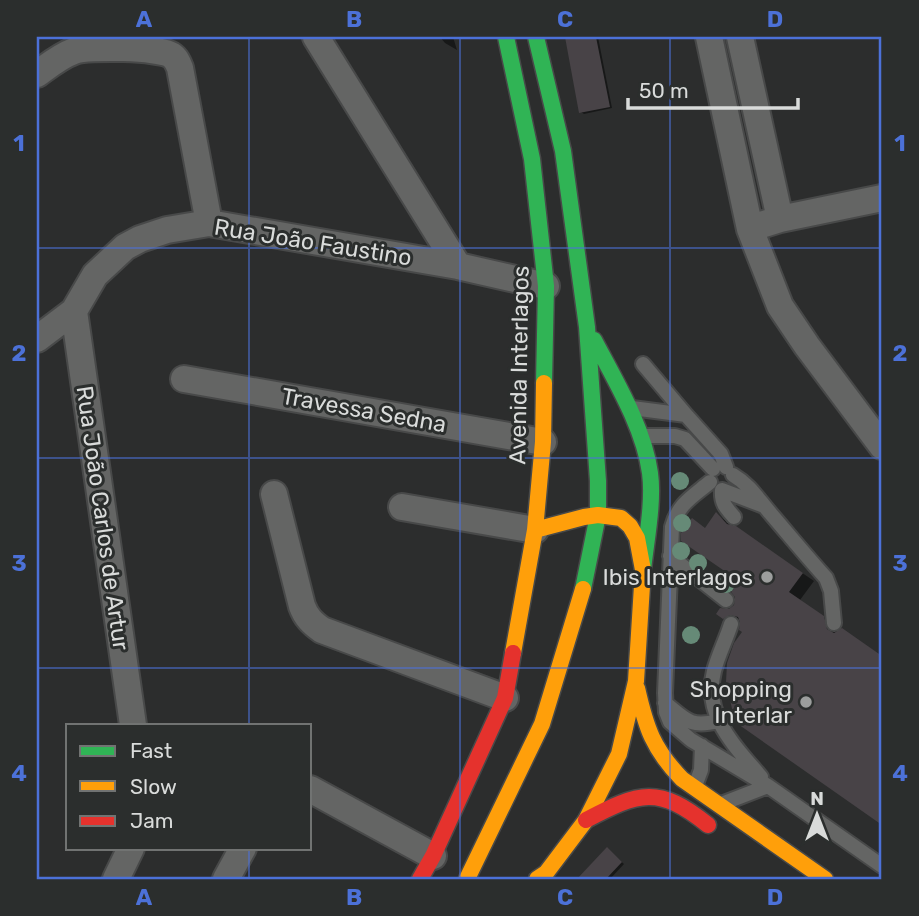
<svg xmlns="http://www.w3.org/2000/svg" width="919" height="916" font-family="Rubik,sans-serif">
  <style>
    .shadow { fill: #0007 }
    .building { fill: #484347 }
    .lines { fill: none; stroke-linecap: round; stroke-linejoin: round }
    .lane-casing { stroke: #484949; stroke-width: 18 }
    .street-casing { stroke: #484949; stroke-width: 30 }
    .fast-casing { stroke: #484949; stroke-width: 19 }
    .slow-casing { stroke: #484949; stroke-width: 19 }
    .jam-casing { stroke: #484949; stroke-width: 19 }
    .lane { stroke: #646564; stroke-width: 14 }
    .street { stroke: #646564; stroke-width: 26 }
    .fast { stroke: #30b455; stroke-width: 16 }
    .slow { stroke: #ff9f0a; stroke-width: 16 }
    .jam { stroke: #e5322d; stroke-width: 16 }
    .tree { fill: #668a77 }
    .grid { fill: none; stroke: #4c71d8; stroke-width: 2; stroke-opacity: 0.55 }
    .poi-dot { fill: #9c9e9d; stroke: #2b2e2d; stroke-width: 2.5 }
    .labels { text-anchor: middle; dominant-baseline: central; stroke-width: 6; stroke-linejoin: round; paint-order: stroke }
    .street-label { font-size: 23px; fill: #d9dbda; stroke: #2b2e2d }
    .poi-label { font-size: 23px; fill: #d9dbda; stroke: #2b2e2d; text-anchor: end }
    .neatline { fill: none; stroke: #4c71d8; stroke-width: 2.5 }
    .grid-label { font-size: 23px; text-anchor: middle; font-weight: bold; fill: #4c71d8 }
  </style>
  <rect width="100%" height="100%" fill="#2c2d2d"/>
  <path class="shadow" d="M440 37H453L457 50 445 43Z
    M566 37H598L612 108 584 114 581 112Z
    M717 515 814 581 800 600 835 625 837 634 854 637 882 657V824L737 721 745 632 743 620 736 624 724 617 736 606 742 580Z
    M607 849 624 864 610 879H580Z"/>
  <path class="building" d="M565 37H596L610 107 579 113Z
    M716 512 727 524 736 526 803 573 789 592 824 616 827 629 834 633 842 628 882 656V825L735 722 726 682 727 663 734 643 742 632 739 630 740 623 738 617 730 615 723 619 716 614 720 608 729 609 734 605 735 597 731 592 739 581 681 541V533L692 518 705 528Z
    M607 847 622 862 606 879H577Z"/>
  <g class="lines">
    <g class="lane-casing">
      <path id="lane" d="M643 364 686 415
        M632 408 686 415 721 454 726 467
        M642 436H675L685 439 713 469
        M733 475C750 485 758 499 771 514 789 535 807 557 826 578L831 591 834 623
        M710 482C692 497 678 504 672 527L665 693 666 712 670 722 691 740 768 786 882 866
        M734 517C726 508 721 503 722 490L764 506
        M670 556 726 600
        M731 624C726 640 718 655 714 671 703 716 734 745 761 777
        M665 703C686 720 690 728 718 721
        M695 786 701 770 702 746
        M724 803 768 786"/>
    </g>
    <g class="street-casing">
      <path id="street" d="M316 37 458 266
        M709 37 750 229 780 306 807 346 882 446
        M740 37 780 219
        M37 74C48 66 60 56 74 51 88 46 159 47 171 55 176 58 178 63 180 68L209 223
        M764 224 780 219 882 198
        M74 311 133 725
        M37 339 74 311 95 275 125 247 140 239 167 230 209 223 458 266 546 286
        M184 379 543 442
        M274 494 302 606C306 617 312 623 322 630L505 698
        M402 507 535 530
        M310 789 433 856
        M116 879 131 848
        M226 879 243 848"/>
    </g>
    <g class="fast-casing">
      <path id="fast" d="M506 37 532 159 546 286 544 383
        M536 37 563 151 587 327 598 481V515L583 589
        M594 340C615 380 644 428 650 473 654 502 646 541 643 570
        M541 879 546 873"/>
    </g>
    <g class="slow-casing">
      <path id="slow" d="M535 530 584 517 598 515 621 518 630 526 637 538 643 570 636 681 619 754 586 820 546 873 537 879
        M513 653 535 530 543 442 544 383
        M637 688C646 728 653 749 682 779L825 879
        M467 879 542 724 583 589"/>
    </g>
    <g class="jam-casing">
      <path id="jam" d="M586 820C639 792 659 785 708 825
        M420 879 433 856 505 698 513 653"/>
    </g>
    <use href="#lane" class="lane"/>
    <use href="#street" class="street"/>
    <use href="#fast" class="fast"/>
    <use href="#slow" class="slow"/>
    <use href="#jam" class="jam"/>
  </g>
  <g class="tree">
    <circle cx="680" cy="481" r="9"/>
    <circle cx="682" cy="523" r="9"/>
    <circle cx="681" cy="551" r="9"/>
    <circle cx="698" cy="563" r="9"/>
    <circle cx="726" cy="584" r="9"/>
    <circle cx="691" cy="635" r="9"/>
  </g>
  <path class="grid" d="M249 37V725M460 37V879M670 37V879M37 248H882M37 458H882M37 668H882M249 848V879"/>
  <g class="poi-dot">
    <circle cx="767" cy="577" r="7"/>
    <circle cx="806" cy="702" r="7"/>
  </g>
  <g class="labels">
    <g class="street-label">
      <text transform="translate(313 242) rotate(9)">Rua João Faustino</text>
      <text transform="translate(519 365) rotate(-89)">Avenida Interlagos</text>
      <text transform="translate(364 410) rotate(10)">Travessa Sedna</text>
      <text transform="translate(103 518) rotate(82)">Rua João Carlos de Artur</text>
    </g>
    <g class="poi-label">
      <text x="753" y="577">Ibis Interlagos</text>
      <text x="792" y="689">Shopping<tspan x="792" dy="26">Interlar</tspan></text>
    </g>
  </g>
  <rect width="919" height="916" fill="none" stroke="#2b2e2d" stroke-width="77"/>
  <rect x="66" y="724" width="245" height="126" fill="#2b2e2d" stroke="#717372" stroke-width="2"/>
  <rect x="80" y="746" width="35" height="10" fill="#30b455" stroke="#717372" stroke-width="2"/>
  <text x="130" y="758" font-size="21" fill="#d9dbda">Fast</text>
  <rect x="80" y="781" width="35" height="10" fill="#ff9f0a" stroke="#717372" stroke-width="2"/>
  <text x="130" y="794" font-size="21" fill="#d9dbda">Slow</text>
  <rect x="80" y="816" width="35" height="10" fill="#e5322d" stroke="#717372" stroke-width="2"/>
  <text x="130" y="828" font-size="21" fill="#d9dbda">Jam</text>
  <g transform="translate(817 815)" stroke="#2b2e2d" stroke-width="5" paint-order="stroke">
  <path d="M0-5L12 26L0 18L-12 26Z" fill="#d9dbda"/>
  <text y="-10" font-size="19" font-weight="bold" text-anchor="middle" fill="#d9dbda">N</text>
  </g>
  <path d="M628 98v10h170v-10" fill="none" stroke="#d9dbda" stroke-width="3.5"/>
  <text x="639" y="98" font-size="21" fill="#d9dbda" stroke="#2b2e2d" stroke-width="5" paint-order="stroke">50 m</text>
  <rect x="38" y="38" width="842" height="840" class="neatline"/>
  <g class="grid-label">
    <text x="144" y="27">A</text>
    <text x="354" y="27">B</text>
    <text x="565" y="27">C</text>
    <text x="775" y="27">D</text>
    <text x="19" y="151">1</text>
    <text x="900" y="151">1</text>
    <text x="19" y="361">2</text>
    <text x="900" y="361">2</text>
    <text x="19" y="571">3</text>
    <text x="900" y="571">3</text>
    <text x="19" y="781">4</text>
    <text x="900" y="781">4</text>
    <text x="144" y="905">A</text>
    <text x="354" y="905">B</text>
    <text x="565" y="905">C</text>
    <text x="775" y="905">D</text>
  </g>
</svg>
